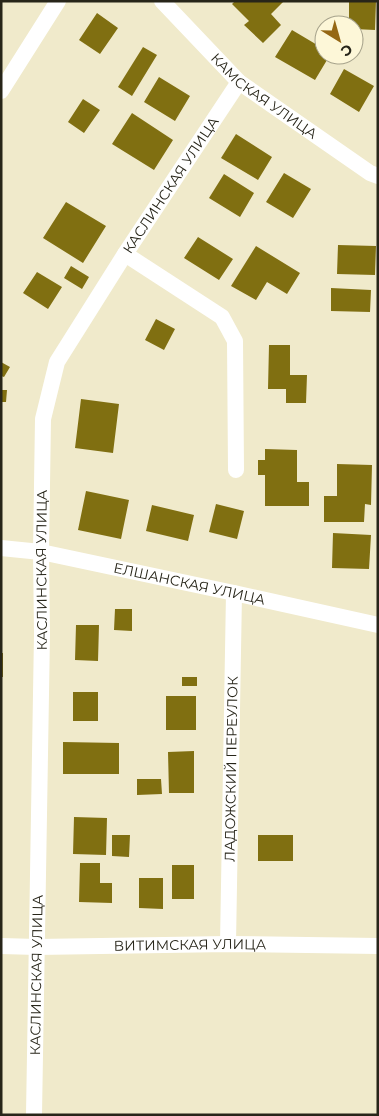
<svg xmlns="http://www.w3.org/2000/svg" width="379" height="1116" font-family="Montserrat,sans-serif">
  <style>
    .building { fill: #806f11 }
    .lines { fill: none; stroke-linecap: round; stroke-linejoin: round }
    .street { stroke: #fff; stroke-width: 16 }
    .labels { text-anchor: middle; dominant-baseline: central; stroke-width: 4; stroke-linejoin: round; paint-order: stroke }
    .street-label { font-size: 14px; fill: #272519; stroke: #fdf7d8 }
  </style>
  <rect width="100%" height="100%" fill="#f0eacb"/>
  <path class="building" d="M235 1H284L271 14 281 25 263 43 244 25 249 21 232 4Z
    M349 1H376L375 30 354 29V25H349Z
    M97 13 118 28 100 54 79 40Z
    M292 30 324 49V55H330L315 80 275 57Z
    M143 47 157 55 132 96 118 87Z
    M344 69 374 86 359 112 330 94Z
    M159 77 190 96 175 121 144 102Z
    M83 99 100 110 84 133 68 122Z
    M132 113 173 140 154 170 112 144Z
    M236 134 272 157 258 180 221 158Z
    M284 173 311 189 293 218 266 202Z
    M224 174 254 193 240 217 209 198Z
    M66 202 106 226 83 263 43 238Z
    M198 237 233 259 219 280 184 258Z
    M338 245 376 246 375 275 337 274Z
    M256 246 300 273 287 294 267 282 256 300 231 286Z
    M71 266 89 277 82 289 64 278Z
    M37 272 62 287 48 309 23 293Z
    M331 288 371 290 370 312 331 311Z
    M156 319 175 329 164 350 145 340Z
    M269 345H290V375H307L306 403H286V389H268Z
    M1 362 10 367 4 377 1 376Z
    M1 390H7L6 402H1Z
    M81 399 119 404 113 453 75 448Z
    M265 449 297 450V482H309V506H265V475H258V460H265Z
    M337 464 372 465 371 505 365 504 364 522H324V496H337Z
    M86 491 129 500 121 539 78 530Z
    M216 504 244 511 237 539 209 532Z
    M152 505 194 515 188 541 146 531Z
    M333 533 371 535 369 569 332 568Z
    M115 609H132V631L114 630Z
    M76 625H99L98 661 75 660Z
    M1 653H3V677H1Z
    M182 677H197V686H182Z
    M73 692H98V721H73Z
    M166 696H196V730H166Z
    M63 742 119 743V774H63Z
    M194 751V793H169L168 752Z
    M137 779H161L162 794 137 795Z
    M74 817 107 818 106 855 73 854Z
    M112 835H130L129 857 112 856Z
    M258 835H293V861H258Z
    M80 863H100V883H112V903L79 902Z
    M172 865H194V899H172Z
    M139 878H163V909L139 908Z"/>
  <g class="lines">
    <g class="street">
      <path id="s1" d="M162 1 239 82 370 173 378 176"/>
      <path d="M1 91 58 1"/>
      <path d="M125 254 222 317 235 341 236 470"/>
      <path id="s2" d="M1 548 41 552 234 593 378 625"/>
      <path id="s3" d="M228 944 234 593"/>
      <path id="s4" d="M1 946 37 947 228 944 378 946"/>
      <path id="s5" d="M34 1115 42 634 41 552 43 419 57 362 125 254 239 82"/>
    </g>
  </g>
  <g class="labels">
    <g class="street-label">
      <text stroke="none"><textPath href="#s1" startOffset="140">КАМСКАЯ УЛИЦА</textPath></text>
      <text stroke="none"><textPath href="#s5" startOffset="965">КАСЛИНСКАЯ УЛИЦА</textPath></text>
      <text stroke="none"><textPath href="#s5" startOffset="545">КАСЛИНСКАЯ УЛИЦА</textPath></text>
      <text stroke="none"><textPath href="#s2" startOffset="192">ЕЛШАНСКАЯ УЛИЦА</textPath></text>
      <text stroke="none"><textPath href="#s3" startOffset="175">ЛАДОЖСКИЙ ПЕРЕУЛОК</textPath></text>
      <text stroke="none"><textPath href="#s4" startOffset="189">ВИТИМСКАЯ УЛИЦА</textPath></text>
      <text stroke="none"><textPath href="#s5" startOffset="140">КАСЛИНСКАЯ УЛИЦА</textPath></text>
    </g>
  </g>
  <rect width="379" height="1116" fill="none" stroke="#272519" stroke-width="5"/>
  <g transform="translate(339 40) rotate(143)"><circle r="24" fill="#fdf7d8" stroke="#a7a38c"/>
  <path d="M0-4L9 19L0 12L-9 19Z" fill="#956714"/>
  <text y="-8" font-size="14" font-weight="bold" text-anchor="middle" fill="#272519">С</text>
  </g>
</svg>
